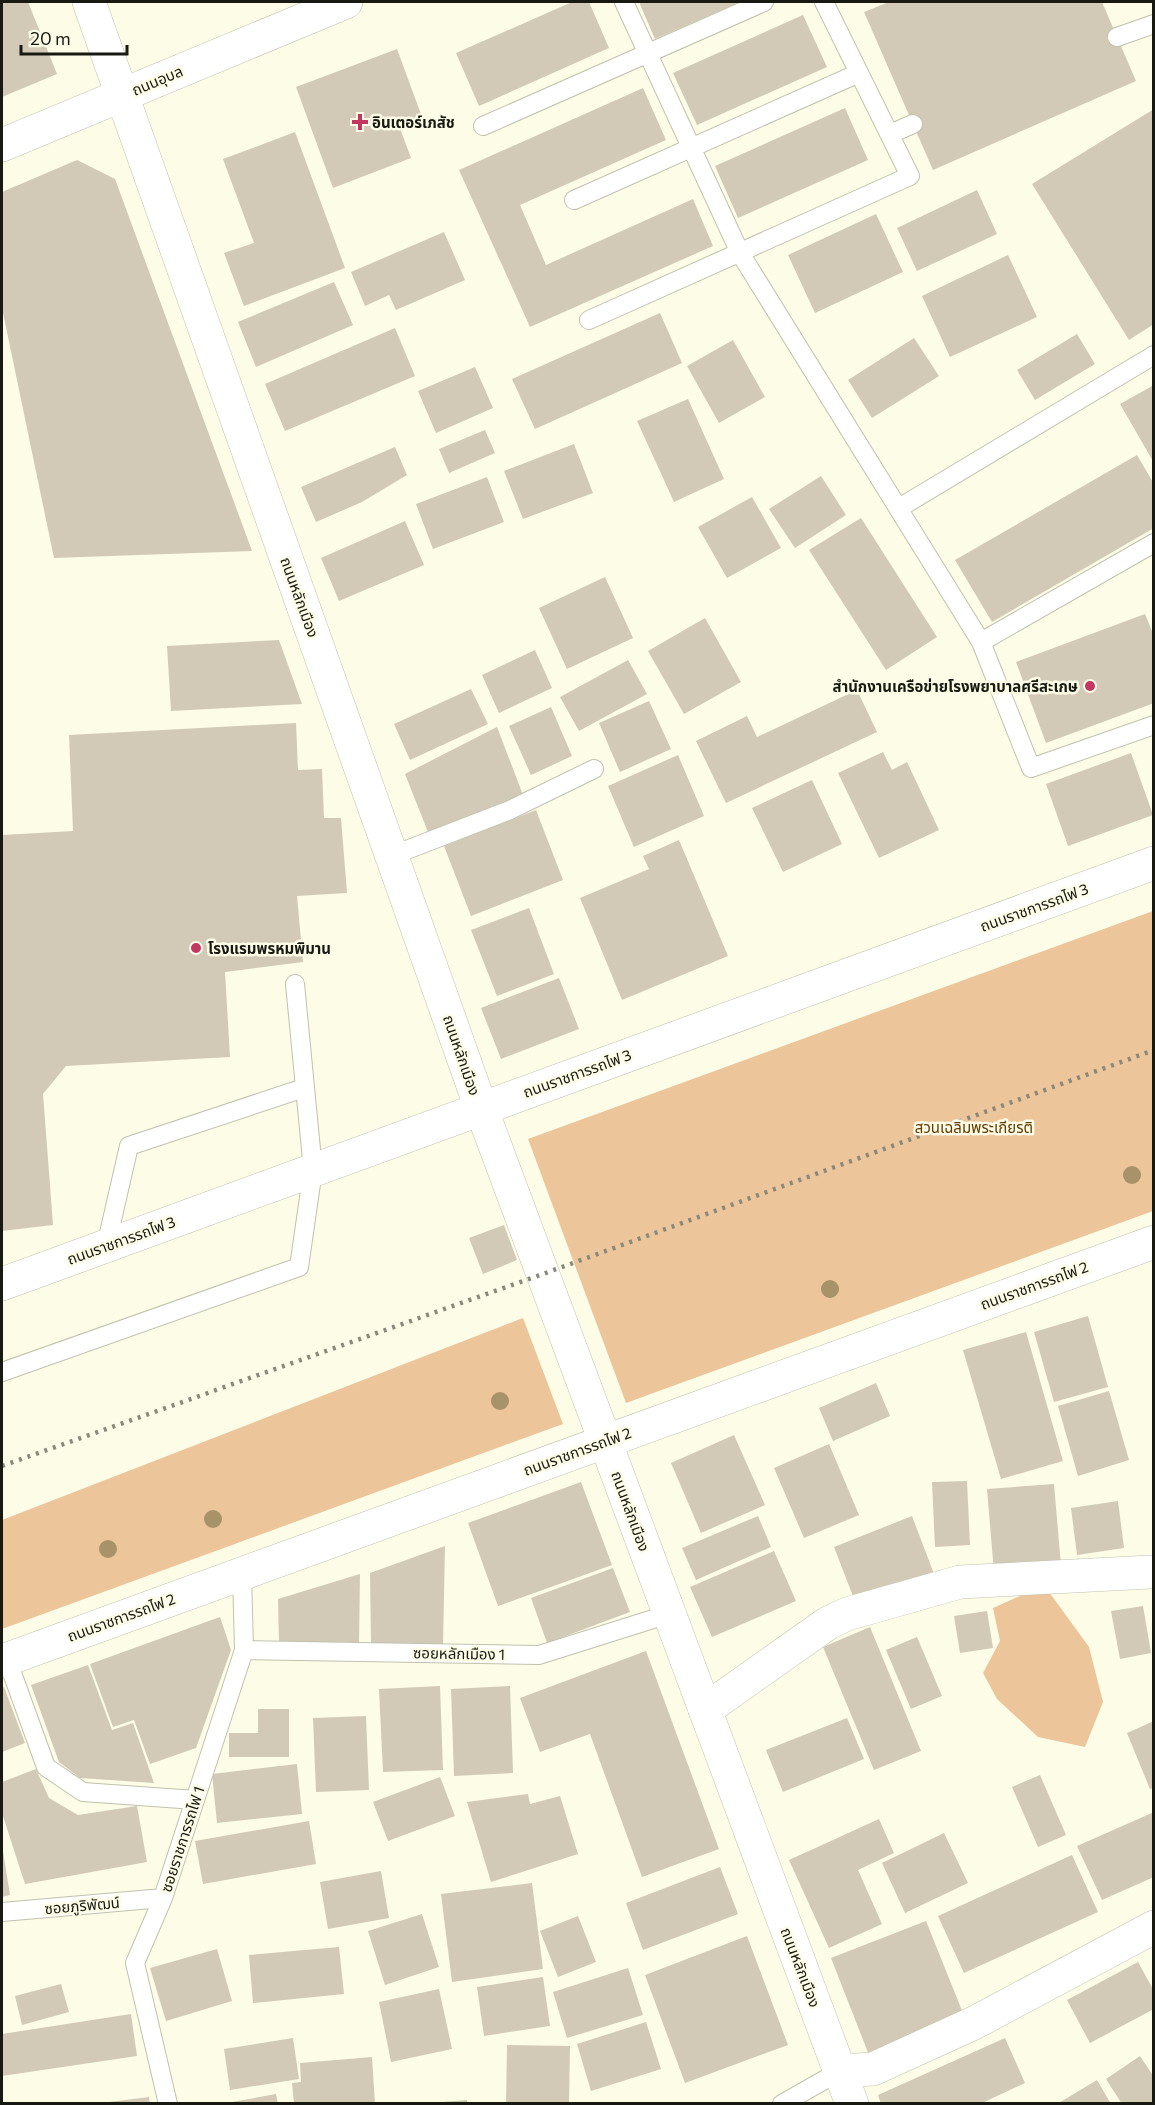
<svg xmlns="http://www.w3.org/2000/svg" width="1155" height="2105" font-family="Commissioner,'Noto Sans Thai',sans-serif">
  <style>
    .green { fill: #edc59b }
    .building { fill: #d2cab6 }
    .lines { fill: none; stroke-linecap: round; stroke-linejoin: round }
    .lane-casing { stroke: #c1c2ad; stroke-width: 20 }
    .street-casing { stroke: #c1c2ad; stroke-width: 34 }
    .secondary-casing { stroke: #c1c2ad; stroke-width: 34 }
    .primary-casing { stroke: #c1c2ad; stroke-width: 34 }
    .lane { stroke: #fff; stroke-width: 18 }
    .street { stroke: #fff; stroke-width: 33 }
    .secondary { stroke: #fff; stroke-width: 33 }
    .primary { stroke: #fff; stroke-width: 33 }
    .rail { stroke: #89897b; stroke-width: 4.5; stroke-dasharray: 3 6; stroke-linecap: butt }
    .tree { fill: #a89268 }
    .poi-dot { fill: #c43662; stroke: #fcfce7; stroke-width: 2 }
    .labels { text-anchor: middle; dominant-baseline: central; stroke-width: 5; stroke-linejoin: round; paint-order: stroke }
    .street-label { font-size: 15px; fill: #181911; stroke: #fcfce7 }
    .poi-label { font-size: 15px; font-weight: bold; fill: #181911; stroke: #fcfce7; text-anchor: start }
    .park-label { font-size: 15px; fill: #633b00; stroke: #fcfce7 }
  </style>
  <rect width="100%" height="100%" fill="#fcfce7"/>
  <path class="green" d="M1153 911V1211L626 1403 528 1139Z
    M523 1318 563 1424 2 1629V1520Z
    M1044 1585 1089 1647 1103 1702 1085 1747 1038 1737 997 1699 983 1673 1000 1641 993 1608Z"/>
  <path class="building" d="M2 2H28L57 74 2 97Z
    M572 2H589L609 48 479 106 456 53Z
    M639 2H740L655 39Z
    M889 2H1102L1136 81 933 170 864 12Z
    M803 15 827 67 697 125 673 73Z
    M397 49 422 117 399 126 411 158 333 188 296 87Z
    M643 88 666 140 520 205 546 265 693 199 713 246 530 327 459 170Z
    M845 108 868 160 738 218 715 166Z
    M1154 109V324L1129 340 1032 184Z
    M295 132 345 268 244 306 224 253 254 243 223 159Z
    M77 160 115 179 252 551 54 558 2 308V192Z
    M977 190 997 234 917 271 897 228Z
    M876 214 903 272 815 313 788 255Z
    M444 232 465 280 396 310 389 295 365 306 351 272Z
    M1008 255 1037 317 950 357 922 296Z
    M334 282 353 325 256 367 238 322Z
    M660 313 682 363 535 429 512 379Z
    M395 328 415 376 285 431 265 384Z
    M1077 334 1095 364 1035 400 1017 370Z
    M914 338 939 376 872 418 848 380Z
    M733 340 765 397 719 423 687 366Z
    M475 367 493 408 436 433 418 391Z
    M1154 385V463L1120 404Z
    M688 399 724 479 674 502 637 421Z
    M485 430 495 453 449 473 439 449Z
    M574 444 593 493 523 519 504 471Z
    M395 447 407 475 362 502 316 522 301 487Z
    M1137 455 1154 484V528L992 622 955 560Z
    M821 476 846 515 795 548 769 509Z
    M487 477 504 522 433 549 416 504Z
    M752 497 781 548 727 578 698 527Z
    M861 518 937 637 886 670 809 550Z
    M405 521 424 565 339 601 321 558Z
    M605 577 633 638 567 669 539 608Z
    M1145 614 1154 636V703L1046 743 1016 662Z
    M705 618 741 682 684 714 648 651Z
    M279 640 302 704 171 711 167 646Z
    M535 650 552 688 499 713 482 675Z
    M628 660 647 694 579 731 560 697Z
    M471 689 488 724 410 760 394 724Z
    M857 690 877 732 726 803 696 741 747 716 757 737Z
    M649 701 671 749 620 772 599 723Z
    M551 707 572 756 531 775 509 726Z
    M296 723 298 770 322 769 324 818H341L347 893 297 896 303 962 225 972 230 1057 66 1066 43 1094 53 1225 2 1231V835L73 831 69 735Z
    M497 727 523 795 428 832 405 774Z
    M883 752 892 770 907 762 939 830 879 858 838 773Z
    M1131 753 1153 815 1068 846 1046 784Z
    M678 755 704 816 634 847 608 786Z
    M812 780 842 844 783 872 752 808Z
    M536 810 563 880 471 916 444 846Z
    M679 840 728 956 622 1000 580 898 649 869 643 856Z
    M529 908 554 974 497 996 471 930Z
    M559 978 579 1029 501 1059 481 1008Z
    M504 1225 517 1260 483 1274 469 1238Z
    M1088 1316 1108 1387 1054 1402 1034 1332Z
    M1026 1332 1063 1461 1001 1479 963 1350Z
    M876 1383 890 1416 833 1441 819 1408Z
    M1109 1391 1129 1460 1078 1476 1058 1406Z
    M734 1435 765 1505 701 1533 671 1463Z
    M829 1444 859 1515 804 1538 774 1468Z
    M967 1481 970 1545 935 1547 932 1482Z
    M581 1482 612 1565 498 1606 468 1523Z
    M1054 1484 1061 1566 994 1572 987 1489Z
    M1118 1501 1124 1548 1077 1555 1071 1508Z
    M758 1516 771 1547 696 1580 682 1548Z
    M912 1516 934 1574 856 1604 834 1547Z
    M445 1546 443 1645 371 1644 370 1573Z
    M774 1551 796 1601 712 1637 690 1587Z
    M613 1568 630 1612 547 1643 531 1598Z
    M360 1574 359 1643 279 1642 278 1599Z
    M1143 1606 1151 1653 1120 1659 1111 1611Z
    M987 1611 993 1648 960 1653 954 1616Z
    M220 1617 231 1650 196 1748 150 1764 134 1720 113 1727 90 1664Z
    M870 1627 921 1751 874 1770 823 1647Z
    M917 1637 942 1696 911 1709 886 1650Z
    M646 1651 719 1849 642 1877 590 1734 540 1752 520 1698Z
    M88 1665 112 1730 133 1723 154 1783 80 1778 59 1762 31 1685Z
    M440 1686 443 1770 383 1772 379 1689Z
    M510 1686 513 1773 454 1776 451 1689Z
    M4 1687 25 1743 2 1752V1688Z
    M258 1709H289V1757H229V1733H258Z
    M366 1716 369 1790 316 1792 313 1718Z
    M847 1718 864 1759 783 1792 766 1750Z
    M1154 1721V1788L1150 1789 1127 1733Z
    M297 1764 302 1814 217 1823 212 1774Z
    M36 1769 49 1798 78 1815 137 1806 147 1862 25 1884 2 1813V1782Z
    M1040 1775 1066 1835 1038 1847 1012 1787Z
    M440 1777 455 1816 388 1841 373 1802Z
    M528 1794 530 1804 560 1796 578 1854 491 1882 467 1802Z
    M1154 1812V1877L1102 1900 1077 1846Z
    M879 1819 894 1853 858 1870 882 1924 829 1948 789 1860Z
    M309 1821 316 1864 203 1884 195 1841Z
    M944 1833 968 1883 905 1913 882 1863Z
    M3 1851 10 1895 2 1897V1852Z
    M1072 1855 1098 1912 964 1973 938 1916Z
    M720 1867 738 1914 643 1950 626 1903Z
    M381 1871 389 1918 328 1929 320 1882Z
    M532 1883 543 1969 452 1982 441 1894Z
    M422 1914 439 1967 385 1985 368 1931Z
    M578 1916 596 1962 558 1977 540 1931Z
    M926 1921 965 2018 869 2055 831 1958Z
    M747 1936 788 2045 685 2083 645 1975Z
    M339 1947 344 1994 253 2003 249 1955Z
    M217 1949 232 2001 166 2021 150 1968Z
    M1138 1962 1154 1991V2009L1090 2043 1067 2000Z
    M628 1968 643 2015 567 2038 553 1992Z
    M543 1977 550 2026 484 2036 477 1987Z
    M61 1984 69 2012 22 2025 15 1996Z
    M439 1989 452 2049 391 2062 379 2002Z
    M131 2014 137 2056 2 2076V2034Z
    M646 2022 661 2069 591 2091 577 2044Z
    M293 2038 299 2079 230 2090 224 2049Z
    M1005 2038 1025 2083 980 2104H881L878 2095Z
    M507 2045 570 2046 569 2104H506Z
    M1140 2056 1154 2077V2104H1122L1106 2079Z
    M372 2057 375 2104H294L292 2083 301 2082 300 2063Z
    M1097 2080 1111 2104H1057Z
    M276 2094 278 2104H232V2102Z
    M149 2097 150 2104H109V2102Z
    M467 2100V2104H441V2102Z"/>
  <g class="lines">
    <g class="lane-casing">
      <path id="lane" d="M624 2 740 253 981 642 1031 768 1154 725
        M1117 37 1154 24
        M483 126 764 2
        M890 134 913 124
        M574 200 859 73
        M589 320 910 176 824 2
        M899 508 1154 355
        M981 642 1154 543
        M391 856 510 810 594 769
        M106 1246 129 1146 304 1088
        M2 1372 299 1267 313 1170 295 984
        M244 1650 539 1655 669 1614
        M7 1659 46 1767 83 1792 195 1800
        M2 1912 163 1898
        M168 2104 135 1963 163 1898 244 1650 242 1573
        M782 2104 840 2071"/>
    </g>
    <g class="street-casing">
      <path id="street" d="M2 1284 1154 863
        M2 1661 1154 1242
        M705 1710 828 1623 847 1614 960 1582 1150 1572
        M840 2071 873 2069 974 2023 1154 1927"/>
    </g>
    <g class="secondary-casing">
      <path id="secondary" d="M89 2 481 1108 852 2104"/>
    </g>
    <g class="primary-casing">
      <path id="primary" d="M2 145 346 2"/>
    </g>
    <use href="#lane" class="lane"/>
    <use href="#street" class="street"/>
    <use href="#secondary" class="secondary"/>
    <use href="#primary" class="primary"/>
    <path class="rail" d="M2 1466 543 1274 1154 1050"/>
  </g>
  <g class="tree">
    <circle cx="1132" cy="1175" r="9"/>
    <circle cx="830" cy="1289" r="9"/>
    <circle cx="500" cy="1401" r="9"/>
    <circle cx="213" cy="1519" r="9"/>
    <circle cx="108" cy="1549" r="9"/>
  </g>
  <g class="poi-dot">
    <path d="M357 113h6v6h6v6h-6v6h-6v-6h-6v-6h6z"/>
    <circle cx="1090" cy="686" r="6"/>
    <circle cx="196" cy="948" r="6"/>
  </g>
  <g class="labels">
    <g class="street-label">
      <text transform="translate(157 80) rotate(-23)">ถนนอุบล</text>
      <text transform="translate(300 597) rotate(70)">ถนนหลักเมือง</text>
      <text transform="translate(1034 907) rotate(-20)">ถนนราชการรถไฟ 3</text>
      <text transform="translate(462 1055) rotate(71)">ถนนหลักเมือง</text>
      <text transform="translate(577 1073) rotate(-20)">ถนนราชการรถไฟ 3</text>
      <text transform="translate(121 1240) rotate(-20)">ถนนราชการรถไฟ 3</text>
      <text transform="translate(1034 1285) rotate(-20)">ถนนราชการรถไฟ 2</text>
      <text transform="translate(577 1451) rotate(-20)">ถนนราชการรถไฟ 2</text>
      <text transform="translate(631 1511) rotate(70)">ถนนหลักเมือง</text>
      <text transform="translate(121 1617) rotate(-20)">ถนนราชการรถไฟ 2</text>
      <text transform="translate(459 1653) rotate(1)">ซอยหลักเมือง 1</text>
      <text transform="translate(182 1839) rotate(-72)">ซอยราชการรถไฟ 1</text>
      <text transform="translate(82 1905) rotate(-5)">ซอยภูริพัฒน์</text>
      <text transform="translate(801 1967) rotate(69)">ถนนหลักเมือง</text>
    </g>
    <g class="poi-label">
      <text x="372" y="122">อินเตอร์เภสัช</text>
      <text x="1078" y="686" text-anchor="end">สำนักงานเครือข่ายโรงพยาบาลศรีสะเกษ</text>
      <text x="208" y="948">โรงแรมพรหมพิมาน</text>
    </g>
    <g class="park-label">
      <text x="974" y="1127">สวนเฉลิมพระเกียรติ</text>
    </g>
  </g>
  <rect width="1155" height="2105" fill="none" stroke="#181911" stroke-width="6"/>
  <path d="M21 45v9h106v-9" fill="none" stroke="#181911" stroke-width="3"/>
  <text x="30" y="45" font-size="18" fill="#181911" stroke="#fcfce7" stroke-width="4.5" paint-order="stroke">20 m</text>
</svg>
